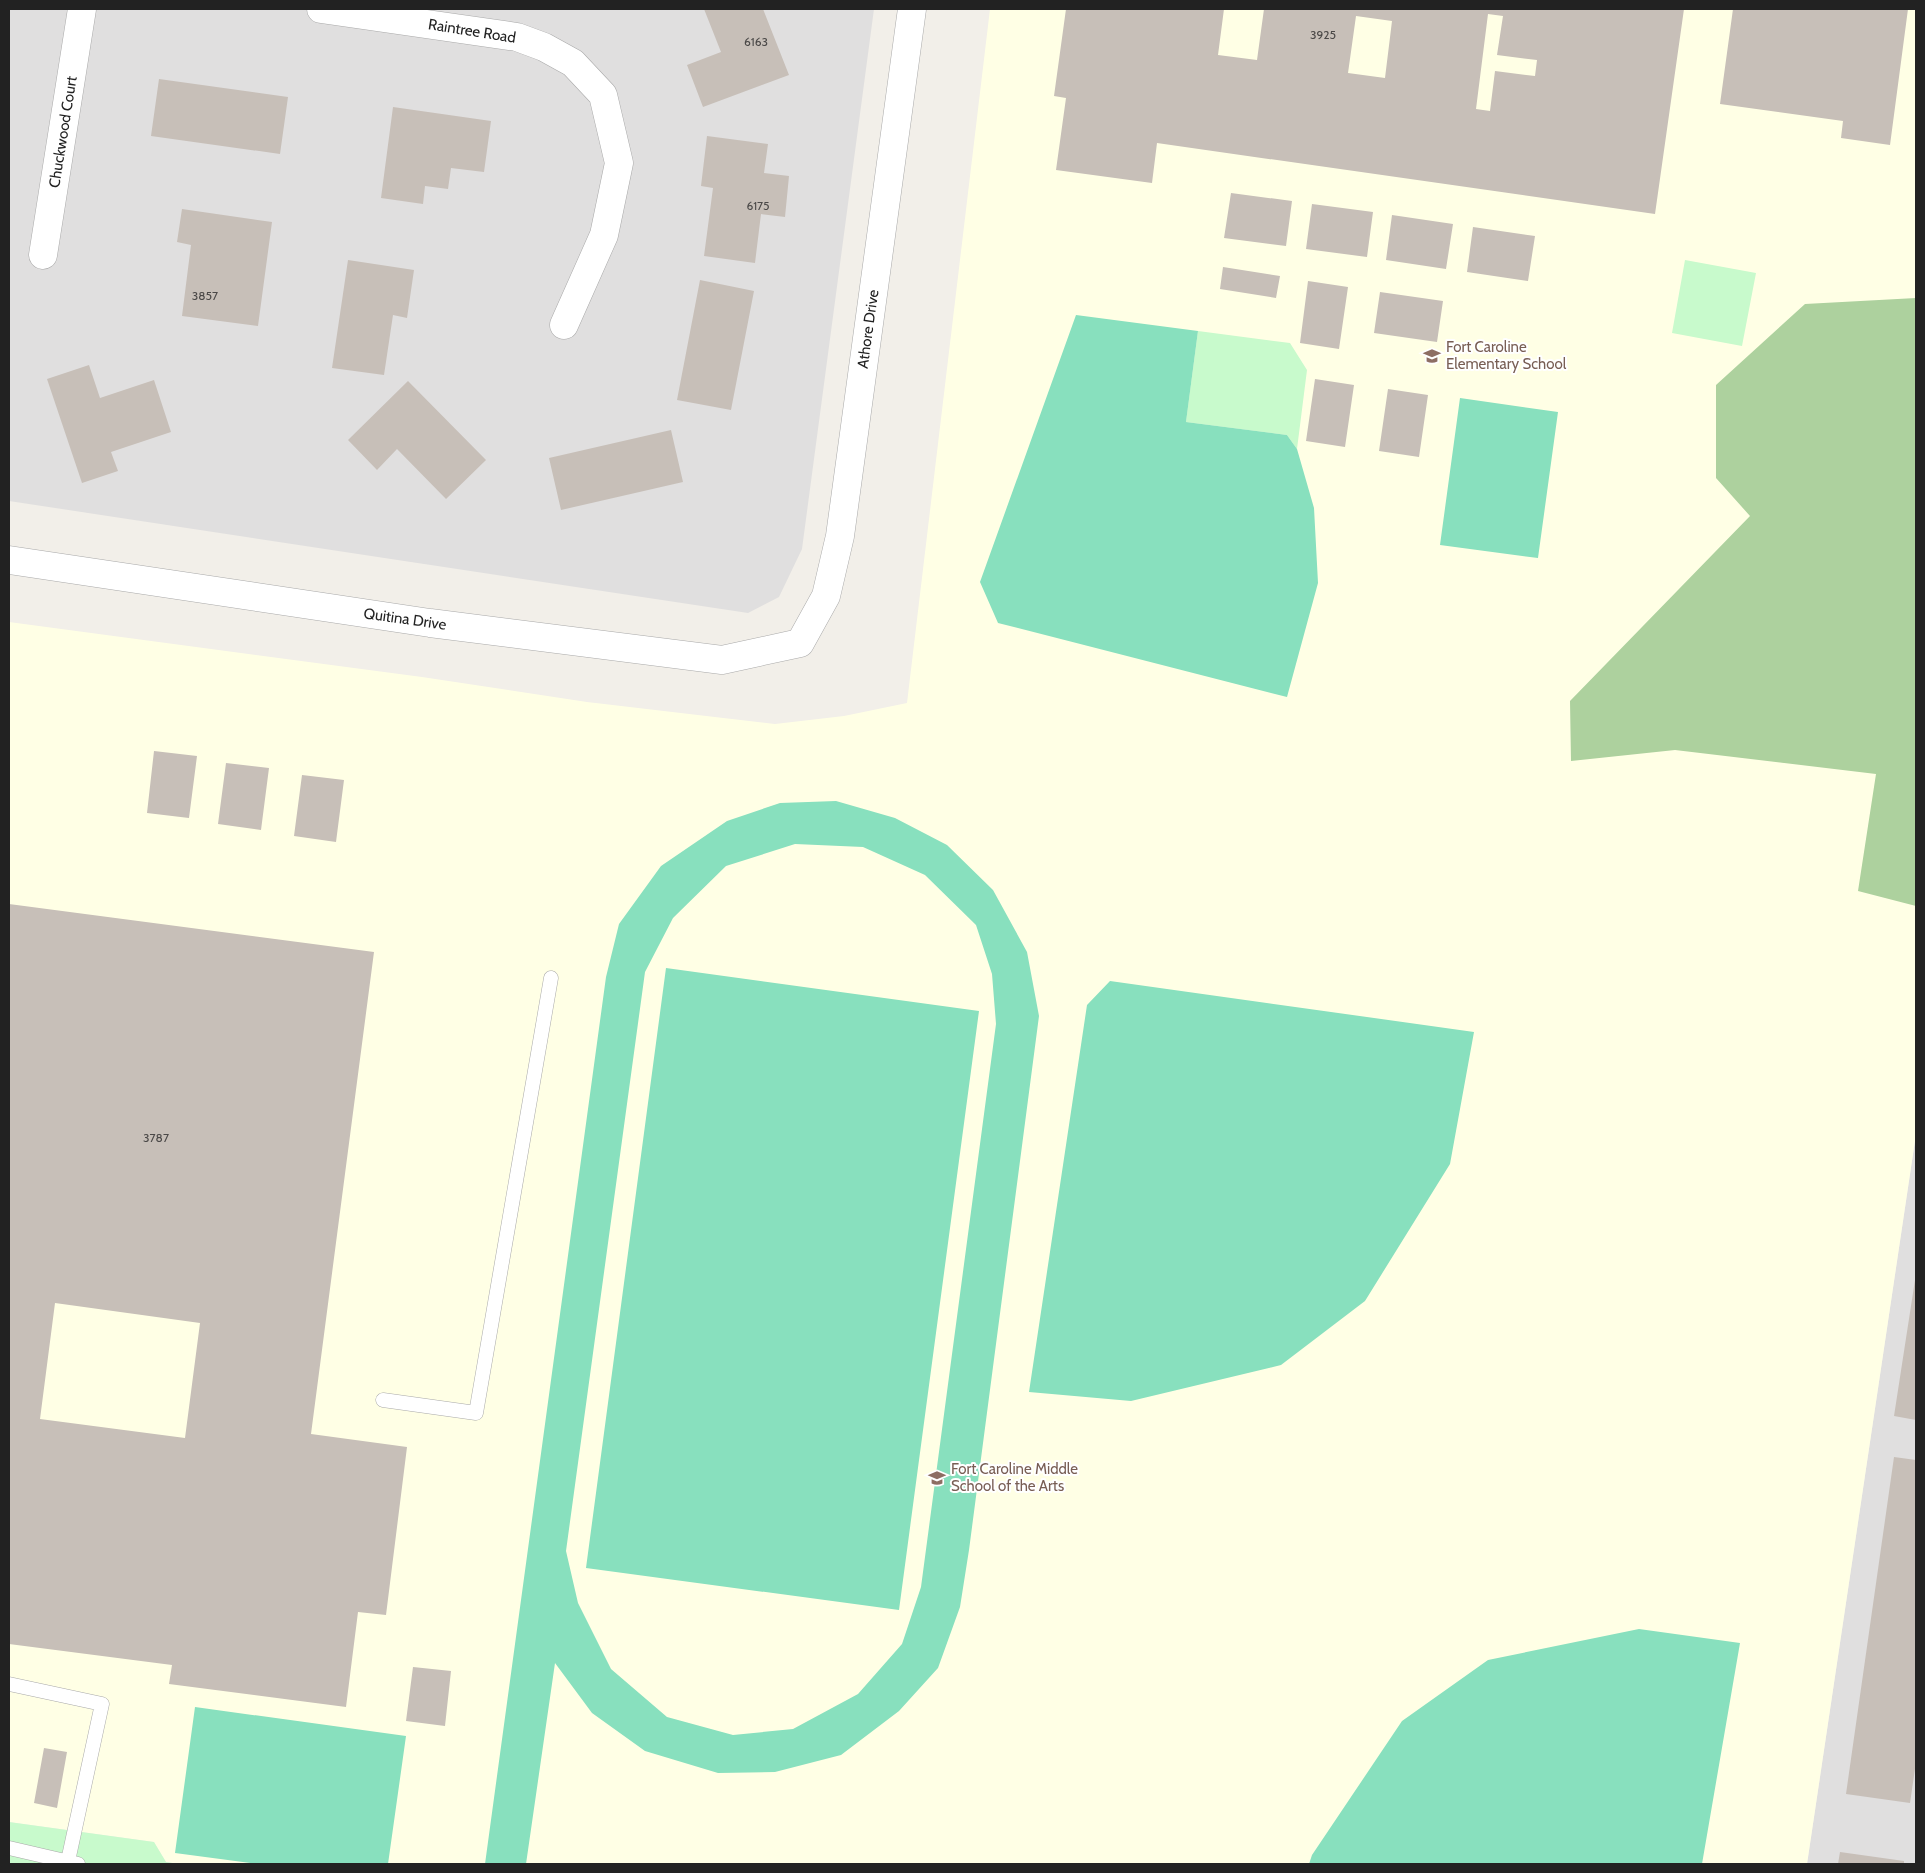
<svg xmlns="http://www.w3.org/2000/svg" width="1925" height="1873" font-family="Cabin,sans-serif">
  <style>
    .residential { fill: #e0dfdf }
    .education { fill: #ffffe5 }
    .forest { fill: #add19e }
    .park { fill: #c8facc }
    .pitch { fill: #88e0be; fill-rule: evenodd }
    .building { fill: #c7bfb8; fill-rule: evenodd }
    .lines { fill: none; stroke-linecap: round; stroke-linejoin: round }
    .lane-casing { stroke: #a9a9a9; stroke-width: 15 }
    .street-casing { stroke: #a9a9a9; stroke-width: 29 }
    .lane { stroke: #fff; stroke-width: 14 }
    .street { stroke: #fff; stroke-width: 28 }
    .labels { text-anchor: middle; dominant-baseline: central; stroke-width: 4; stroke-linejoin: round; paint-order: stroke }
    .number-label { font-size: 12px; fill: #4b4948 }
    .street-label { font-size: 15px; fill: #222; stroke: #fff }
    .education-label { font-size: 15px; fill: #785e54; stroke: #fff; text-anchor: start }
  </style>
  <rect width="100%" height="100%" fill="#f2efe9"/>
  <path class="residential" d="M9 9H874L802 549 779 597 748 613 9 501Z
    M1916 1134V1864H1807Z"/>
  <path class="education" d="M990 9H1916V1134L1807 1864H179L166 1862 154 1842 9 1822V622L422 677 587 702 775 724 844 716 907 703Z"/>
  <path class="forest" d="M1916 298V906L1858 891 1876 774 1675 750 1571 761 1570 701 1750 516 1716 478V385L1805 304Z"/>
  <path class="park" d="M1685 260 1756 273 1742 346 1672 333Z
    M1198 331 1290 343 1307 370 1297 449 1287 435 1186 422Z
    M9 1822 154 1842 166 1862 179 1864H9Z"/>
  <path class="pitch" d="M1076 315 1198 331 1186 422 1287 435 1297 449 1314 508 1318 583 1287 697 998 623 980 582Z
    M1460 398 1558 412 1538 558 1440 545Z
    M836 801 895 818 947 845 993 890 1027 952 1039 1016 969 1550 960 1607 938 1668 899 1711 841 1755 775 1772 718 1773 645 1751 592 1713 555 1663 526 1864H485L606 977 619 924 661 866 727 821 780 803ZM795 844 863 847 925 875 976 925 992 974 996 1024 921 1587 902 1644 858 1694 793 1729 733 1735 667 1717 611 1669 578 1603 566 1551 645 972 673 918 726 866Z
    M666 968 979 1011 899 1610 586 1568Z
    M1110 981 1474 1032 1450 1164 1365 1301 1281 1365 1131 1401 1029 1392 1087 1005Z
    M1639 1629 1740 1643 1702 1864H1309L1312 1855 1402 1721 1488 1660Z
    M195 1707 406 1736 388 1864H258L175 1853Z"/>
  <path class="building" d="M704 9H763L789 75 703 107 687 65 721 52Z
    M1066 9H1224L1218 55 1257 60 1264 9H1684L1655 214 1157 143 1152 183 1056 170 1066 98 1054 96ZM1488 14 1503 16 1497 55 1537 60 1535 76 1495 71 1490 111 1476 109ZM1356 16 1392 21 1385 78 1348 73Z
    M1733 9H1908L1890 145 1841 138 1843 121 1720 104Z
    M159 79 288 97 280 154 151 136Z
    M393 107 491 121 484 172 451 168 448 189 425 186 423 204 381 198Z
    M707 136 768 144 764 173 789 176 785 217 761 214 755 263 704 256 713 188 701 186Z
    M1231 193 1292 201 1286 246 1224 238Z
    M1312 204 1373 212 1367 257 1306 249Z
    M182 209 272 222 258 326 182 316 191 245 177 242Z
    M1392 215 1453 224 1446 269 1386 260Z
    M1473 227 1535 236 1528 281 1467 272Z
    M348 260 414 270 407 318 393 315 384 375 332 368Z
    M1223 267 1280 276 1276 298 1220 289Z
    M700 280 754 291 731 410 677 400Z
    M1308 281 1348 287 1339 349 1300 343Z
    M1380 292 1443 301 1437 342 1374 333Z
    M89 365 100 398 154 380 171 432 111 452 118 471 82 483 47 379Z
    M1315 379 1354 385 1345 447 1306 441Z
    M408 381 486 460 446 499 397 449 377 470 348 440Z
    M1388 389 1428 395 1419 457 1379 451Z
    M671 430 683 482 561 510 549 458Z
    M154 751 197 756 189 818 147 813Z
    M226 763 269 768 261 830 218 824Z
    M302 775 344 780 336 842 294 836Z
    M9 904 374 952 311 1434 407 1447 386 1615 358 1612 346 1707 169 1684 172 1665 9 1644ZM55 1303 200 1323 185 1438 40 1419Z
    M1915 1280H1916V1420L1894 1416Z
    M1894 1457 1916 1460V1762L1910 1803 1846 1794Z
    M413 1667 451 1671 445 1726 406 1721Z
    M44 1748 67 1752 57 1808 34 1803Z
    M1840 1852 1904 1861V1864H1838Z"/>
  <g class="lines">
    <g class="lane-casing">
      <path id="lane" d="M383 1400 476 1413 551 978
        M9 1684 102 1704 68 1861
        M9 1848 78 1864"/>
    </g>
    <g class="street-casing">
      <path id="street" d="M321 9 517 37 544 47 573 63 603 95 619 163 604 235 564 325
        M43 255 82 9
        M9 560 430 623 722 660 800 643 826 596 840 536 912 9"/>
    </g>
    <use href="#lane" class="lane"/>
    <use href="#street" class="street"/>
  </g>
  <defs>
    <g id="school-bare" transform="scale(1.35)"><path d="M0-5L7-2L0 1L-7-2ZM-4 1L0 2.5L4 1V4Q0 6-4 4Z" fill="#8d6e63" stroke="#fff" stroke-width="2.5" paint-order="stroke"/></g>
  </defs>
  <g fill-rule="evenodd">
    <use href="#school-bare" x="1432" y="356"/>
    <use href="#school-bare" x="937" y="1478"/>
  </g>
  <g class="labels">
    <g class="number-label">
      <text x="1323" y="34">3925</text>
      <text x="756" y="41">6163</text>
      <text x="758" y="205">6175</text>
      <text x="205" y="295">3857</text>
      <text x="156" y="1137">3787</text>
    </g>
    <g class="street-label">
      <text transform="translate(472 31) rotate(9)">Raintree Road</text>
      <text transform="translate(63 132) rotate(-81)">Chuckwood Court</text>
      <text transform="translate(868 329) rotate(-82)">Athore Drive</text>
      <text transform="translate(405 619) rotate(8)">Quitina Drive</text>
    </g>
    <g class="education-label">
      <text x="1446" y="347">Fort Caroline<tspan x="1446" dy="17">Elementary School</tspan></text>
      <text x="951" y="1469">Fort Caroline Middle<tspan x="951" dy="17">School of the Arts</tspan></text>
    </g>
  </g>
  <rect width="1925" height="1873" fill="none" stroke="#222222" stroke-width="20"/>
</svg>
